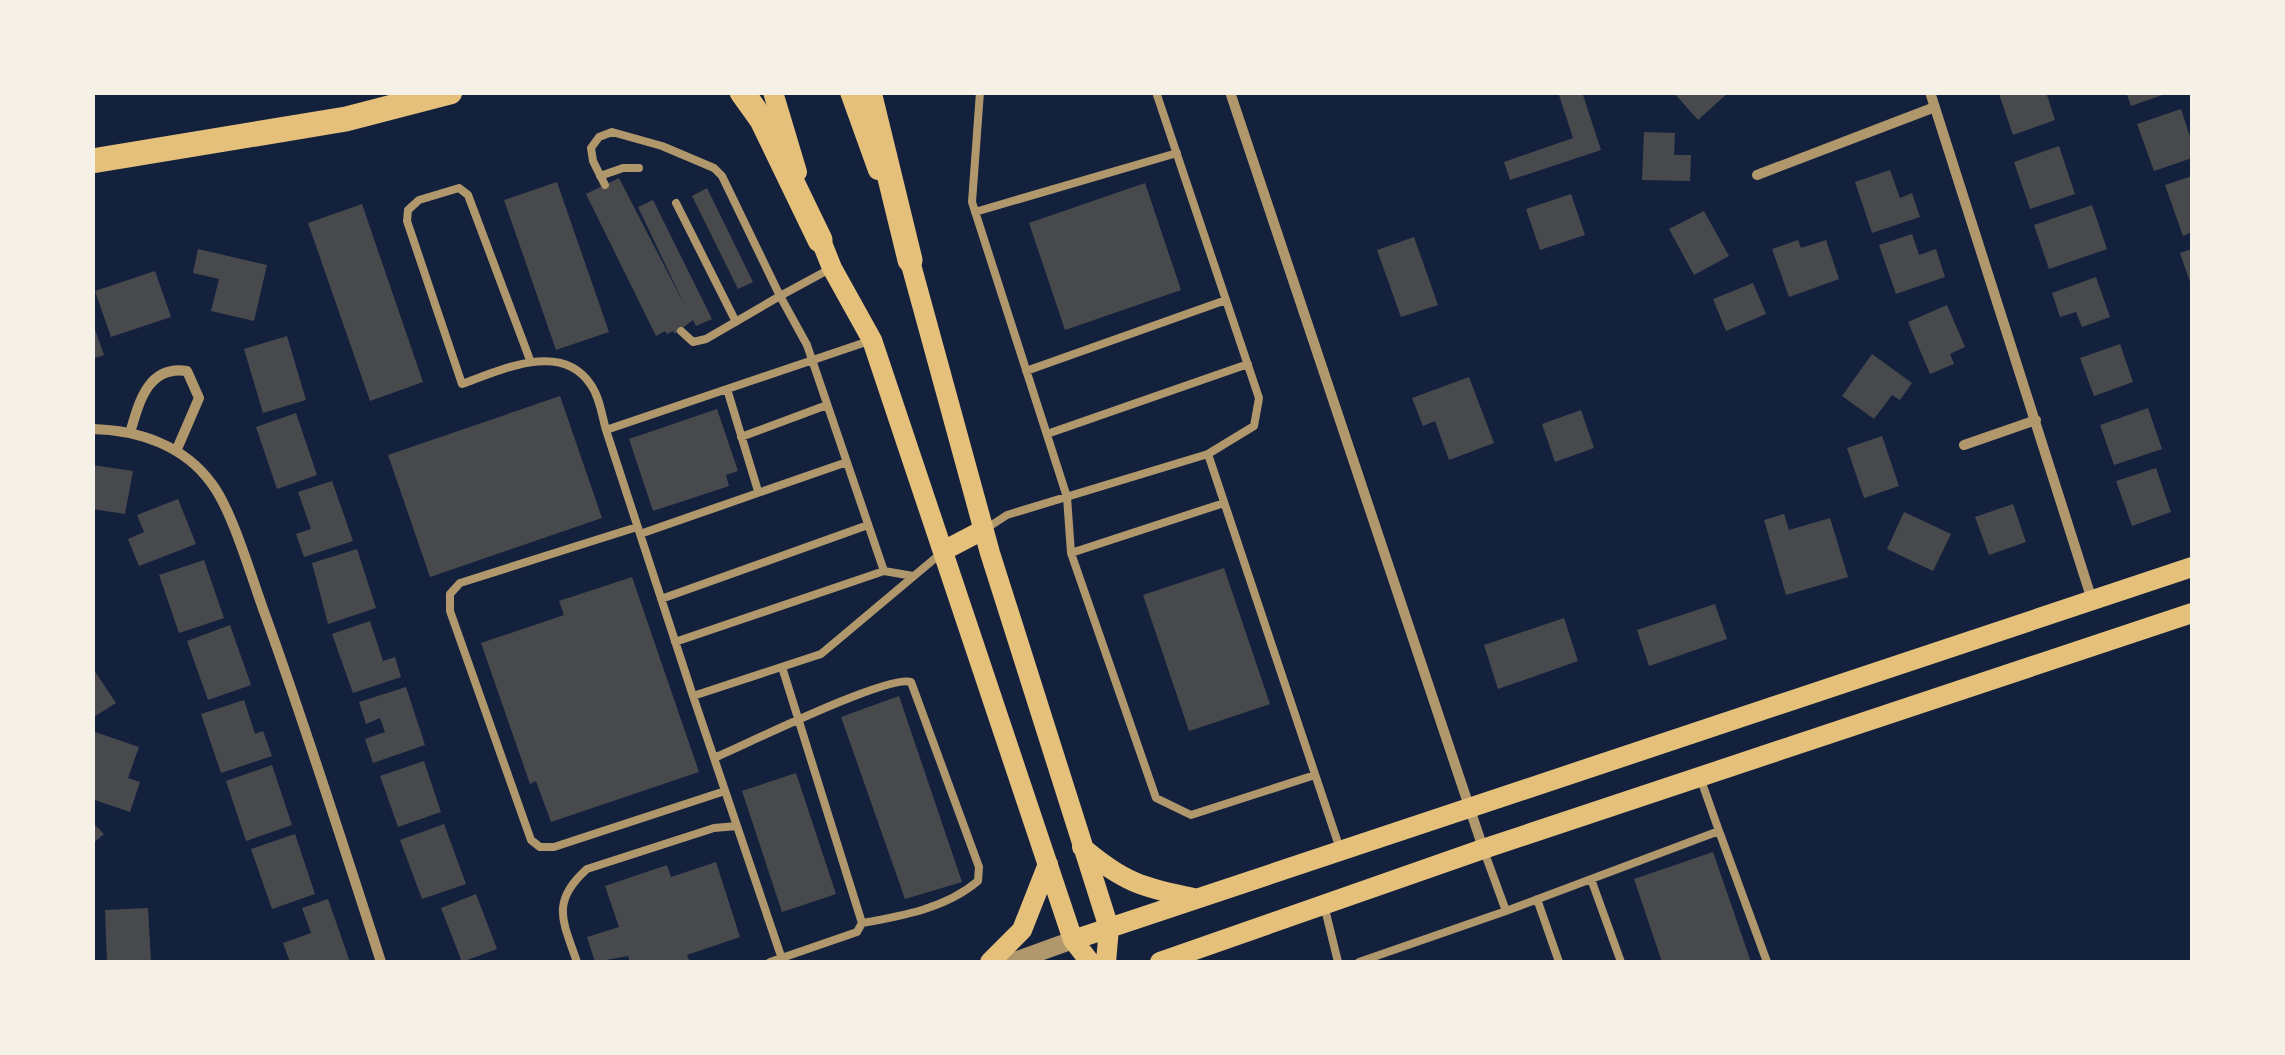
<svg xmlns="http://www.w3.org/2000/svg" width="2285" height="1055" font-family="Arial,sans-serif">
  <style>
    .building { fill: #48494c }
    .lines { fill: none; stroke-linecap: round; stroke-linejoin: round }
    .service { stroke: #b1986c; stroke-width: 8 }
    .minor { stroke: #b1986c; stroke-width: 10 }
    .tertiary { stroke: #b1986c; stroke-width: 18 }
    .secondary { stroke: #e5c07b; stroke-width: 20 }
    .motorway { stroke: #e5c07b; stroke-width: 25 }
  </style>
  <rect width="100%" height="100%" fill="#14213d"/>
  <path class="building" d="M1558 92H1582L1601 150 1510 180 1504 162 1573 138Z
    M1677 92H1729L1698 120 1675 94Z
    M2004 92H2046L2055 120 2013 135 1999 94Z
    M2126 92H2168V93L2131 106Z
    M2181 109 2192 143V158L2154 171 2137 124Z
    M1644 132 1675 133 1674 155H1691L1690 181 1642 180Z
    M2059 146 2075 194 2030 209 2014 162Z
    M1890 170 1900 198 1912 193 1920 217 1872 233 1855 182Z
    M2192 176V232L2183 236 2165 185Z
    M619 178 685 306 638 207 653 200 712 319 696 326 693 320 675 334 673 331 667 334 665 331 656 336 586 194Z
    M557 182 609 332 556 350 504 200Z
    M1145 183 1181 290 1065 330 1029 223Z
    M707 188 753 282 738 289 692 196Z
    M1571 194 1585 235 1540 250 1526 209Z
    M362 204 423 382 370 401 308 223Z
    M2092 205 2107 249 2049 269 2034 225Z
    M1704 211 1729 256 1694 275 1669 229Z
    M1912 234 1919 255 1936 249 1945 277 1896 294 1879 245Z
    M1414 237 1438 305 1401 317 1377 250Z
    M1798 240 1801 248 1826 240 1839 279 1789 297 1772 249Z
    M198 249 267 265 254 321 211 311 219 279 193 273Z
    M2192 249V288L2180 253Z
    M155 271 171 317 111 337 95 291Z
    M2096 277 2110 317 2082 327 2076 312 2060 317 2052 293Z
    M1753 283 1766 314 1726 331 1713 299Z
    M1947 305 1965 347 1950 354 1954 364 1930 374 1908 322Z
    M92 321 104 355 92 359Z
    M287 336 306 400 263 413 244 349Z
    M2120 344 2133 382 2094 396 2080 358Z
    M1872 354 1912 383 1900 400 1892 395 1874 419 1842 396Z
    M1469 377 1494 443 1449 460 1435 421 1423 426 1412 398Z
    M560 396 602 518 430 577 388 455Z
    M2148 408 2162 449 2114 465 2100 425Z
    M717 409 738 471 726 475 729 486 653 511 629 439Z
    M1581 410 1594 448 1555 462 1542 424Z
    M296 413 317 475 277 489 256 427Z
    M1882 436 1899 486 1864 498 1847 448Z
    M92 465 133 471 125 514 92 509Z
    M2156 468 2171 512 2132 526 2116 481Z
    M332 481 353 541 304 557 296 534 311 529 298 492Z
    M178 499 196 544 139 566 128 539 144 532 137 515Z
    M2013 504 2026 542 1989 555 1975 517Z
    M1904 512 1951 534 1933 571 1887 549Z
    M1784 514 1789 530 1830 518 1848 577 1786 595 1764 520Z
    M357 549 376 608 328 624 312 563Z
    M204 560 224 618 179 633 159 575Z
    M1224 568 1270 704 1189 731 1143 595Z
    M632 577 699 772 551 822 536 781 530 784 481 643 564 615 559 601Z
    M1715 604 1727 639 1649 666 1637 630Z
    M1564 618 1578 661 1498 689 1484 645Z
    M370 621 383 661 395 657 401 677 353 693 332 634Z
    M230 625 251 685 208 700 187 641Z
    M92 667 116 703 92 718Z
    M406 687 425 745 373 763 365 739 385 732 380 718 366 724 359 702Z
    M899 696 962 882 905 899 841 717Z
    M244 700 255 734 263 731 272 756 221 773 201 714Z
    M95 732 139 747 128 778 140 782 130 812 92 799Z
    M424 761 441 812 398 827 380 776Z
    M272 765 292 825 246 841 226 781Z
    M796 773 836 894 782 912 742 791Z
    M92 822 104 834 92 844Z
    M444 824 466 884 422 899 400 840Z
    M295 834 315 894 272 909 251 849Z
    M1713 852 1751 962H1662L1634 879Z
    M716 862 740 937 687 955 690 962H630L628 956 595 962 587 937 619 927 605 886 667 865 671 877Z
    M476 894 497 949 462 962 441 908Z
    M328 899 350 962H290L283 943 311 933 302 908Z
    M148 908 151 962H107L105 910Z"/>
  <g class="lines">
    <path class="service" d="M980 92 972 202 1067 497 1071 553 1156 798 1191 815 1315 775
      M1156 92 1259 398 1254 426 1208 454
      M600 176 623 168H639
      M605 185 593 161 591 148 599 137 612 132 662 146 714 168 722 176 780 296 706 339 693 342 681 331
      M676 203 736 322
      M975 212 1177 153
      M828 270 780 296 807 345 884 571
      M530 360 468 195 459 188 419 200 408 210 407 221 462 384C501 370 562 340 591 385 600 398 602 416 606 430
      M1026 371 1226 300
      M727 389 758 491
      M1047 434 1248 364
      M741 437 827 405
      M637 527 460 583 450 594V611L531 840 540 847H554L725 791
      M987 528 1007 515 1208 454 1340 849
      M640 534 847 462
      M1071 553 1224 503
      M661 599 868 525
      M675 642 884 571 913 576
      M693 696 606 430 872 340
      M714 758C745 745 888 674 911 682L979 867 978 881C946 908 903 916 862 923
      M1719 831 1767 962
      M1591 879 1621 962
      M1537 899 1559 962
      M1324 905 1338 962
      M1506 911 1719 831 1701 780
      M577 962C563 921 550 902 587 869L714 828 737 826
      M770 962 857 932 862 923 782 667
      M783 962 693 696 821 654 939 555
      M1359 962 1506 911 1484 851"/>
    <path class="minor" d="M1230 92 1483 848
      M1930 92 2092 600
      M1757 175 1935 107
      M92 429C138 430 184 445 212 484 234 514 252 580 266 617 307 731 344 847 381 962
      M130 433C139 402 148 365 187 371L199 398 177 449
      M1964 445 2036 420"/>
    <path class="tertiary" d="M1012 962 1073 940"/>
    <path class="secondary" d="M773 92 797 172
      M850 92 878 170
      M816 228 832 268 872 340 1073 940 1090 962
      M907 250 990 553 1109 928 1106 962
      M943 551 983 530
      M1082 847C1123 882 1143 888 1194 898
      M1073 940 2192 567
      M990 962 1022 930 1048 864
      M1160 962 1483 849 2192 613"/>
    <path class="motorway" d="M742 92 762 120 820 240
      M869 92 910 260
      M92 161 346 119 450 92"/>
  </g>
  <rect width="2285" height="1055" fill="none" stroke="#f6f1e7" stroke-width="190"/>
</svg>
